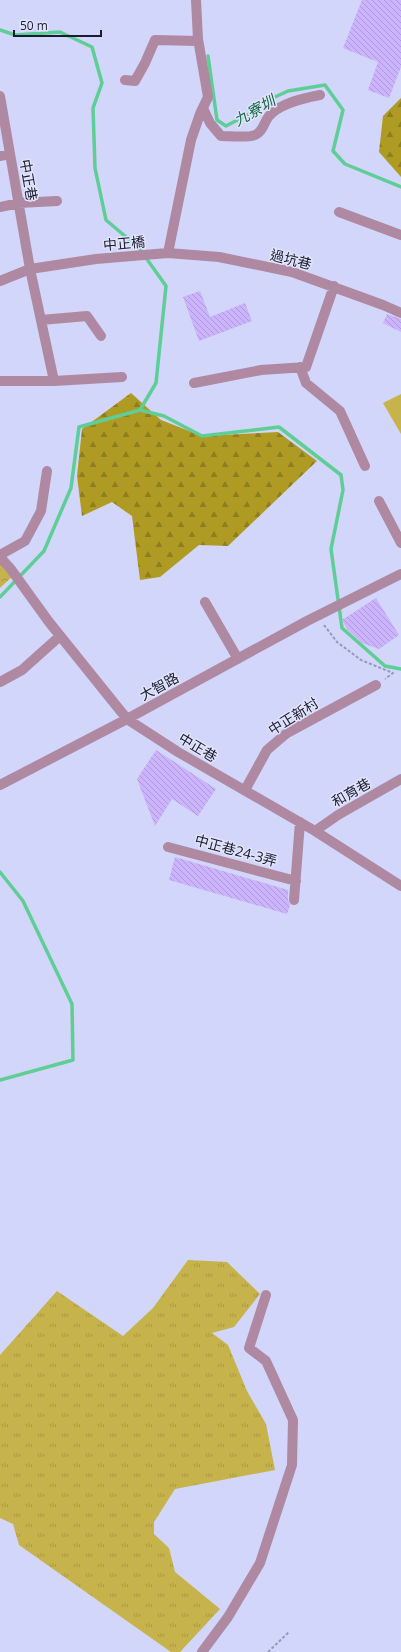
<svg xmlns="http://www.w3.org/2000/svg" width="401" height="1652" font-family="'Open Sans','Noto Sans TC',sans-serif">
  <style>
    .grass { fill: url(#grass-tufts) }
    .forest { fill: url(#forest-firs) }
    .park { fill: url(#park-crowns) }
    .garden { fill: #c6b34b }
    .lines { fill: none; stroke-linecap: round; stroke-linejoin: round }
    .stream { stroke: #5ece96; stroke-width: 3.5 }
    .building { fill: url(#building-back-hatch) }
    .path { stroke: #969aba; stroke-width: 2; stroke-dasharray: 3 2; stroke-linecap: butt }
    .minor { stroke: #af88a2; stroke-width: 10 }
    .labels { text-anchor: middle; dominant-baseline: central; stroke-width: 3; stroke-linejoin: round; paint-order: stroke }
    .street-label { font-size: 14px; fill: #191b31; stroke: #e1e4fc }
    .water-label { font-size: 15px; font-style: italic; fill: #146743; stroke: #e1e4fc }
  </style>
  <defs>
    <pattern id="grass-tufts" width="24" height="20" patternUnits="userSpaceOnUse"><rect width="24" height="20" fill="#c6b34b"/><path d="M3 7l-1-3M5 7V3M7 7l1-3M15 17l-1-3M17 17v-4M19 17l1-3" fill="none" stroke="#aa9942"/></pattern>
    <pattern id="forest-firs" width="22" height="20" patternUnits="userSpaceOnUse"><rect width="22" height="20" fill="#af9b24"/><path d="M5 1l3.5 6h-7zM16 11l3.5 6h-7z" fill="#8e7e20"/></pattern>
    <pattern id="park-crowns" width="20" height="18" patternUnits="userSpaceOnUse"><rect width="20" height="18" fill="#c6b34b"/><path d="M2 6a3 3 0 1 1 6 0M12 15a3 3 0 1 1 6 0" fill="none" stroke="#aa9942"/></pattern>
    <pattern id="building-back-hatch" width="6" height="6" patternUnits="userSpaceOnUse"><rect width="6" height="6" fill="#cbb3fd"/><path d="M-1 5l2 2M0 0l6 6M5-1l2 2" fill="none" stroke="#ae99d9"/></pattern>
  </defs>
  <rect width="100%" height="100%" fill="#d1d6fa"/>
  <path class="grass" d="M188 1260 227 1262 260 1294 234 1327 212 1333 228 1345 247 1391 266 1424 275 1470 175 1489 154 1522V1534L169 1548 175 1572 220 1609 180 1652H171L19 1545 13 1524 0 1518V1355L57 1291 123 1336 153 1308Z"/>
  <path class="forest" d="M401 98V177L379 152 383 116Z
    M131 393 161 420 202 436 278 432 317 461 228 546 199 545 160 577 140 580 132 516 112 502 82 516 77 476 82 429Z"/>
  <path class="park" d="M0 557 15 574 0 588Z"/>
  <path class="garden" d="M401 394V434L383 403Z"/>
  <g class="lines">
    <path class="stream" d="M0 30 15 35 60 32 92 47 102 83 93 108 95 168 106 220 139 248 166 286 156 383 140 410 79 427 71 488 44 551 0 597
      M208 56 217 120 226 126 249 114 262 103 288 91 325 85 343 110 333 151 345 164 401 187
      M140 410 164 416 202 436 279 427 341 475 343 490 331 549 342 628 385 666 401 669
      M0 872 23 901 72 1004 73 1060 0 1080"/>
  </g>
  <path class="building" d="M362 0H401V67L389 98 368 90 378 62 343 48Z
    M200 291 210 317 245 303 252 321 199 341 183 297Z
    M387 314 401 319V332L383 323Z
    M376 598 399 635 379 649 362 643 347 629 342 620Z
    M156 750 216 789 198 816 172 799 155 826 137 779Z
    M175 857 288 890V900L290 905 287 914 169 880Z"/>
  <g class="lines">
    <path class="path" d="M324 625 337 642 361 660 393 673 385 679
      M268 1652 289 1632"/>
    <path class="minor" d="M125 80 135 81 145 63 155 40 198 41
      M0 96 30 269 54 381
      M203 108 210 123 221 136C229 136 248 138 255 135 263 132 264 122 269 116 280 103 304 98 320 95
      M0 156 10 154
      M0 207 19 203 57 201
      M339 212 401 235
      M168 253 191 140 200 114 208 97 198 39 196 0
      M0 281 30 269 96 259 168 253 219 257 292 272 383 305 401 313
      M41 320 87 316 101 336
      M300 367 306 383 340 411 365 466
      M0 381H54L122 377
      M194 383 261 370 306 367 334 286
      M379 501 401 543
      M0 555 25 541 41 511 47 471
      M0 557 10 568 49 622 127 719 178 752 315 831 401 886
      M205 602 238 659
      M0 682 22 670 60 636
      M0 785 127 719 307 621 401 574
      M245 790 267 750 287 733 376 685
      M315 831 338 815 401 779
      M168 847 296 881
      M294 900 300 822
      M202 1652 228 1617 260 1563 292 1465 293 1420 266 1361 249 1348 266 1295"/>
  </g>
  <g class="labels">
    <g class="street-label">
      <text transform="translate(29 180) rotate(80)">中正巷</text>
      <text transform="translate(124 243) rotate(-5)">中正橋</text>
      <text transform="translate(291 259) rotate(14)">過坑巷</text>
      <text transform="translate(159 686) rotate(-29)">大智路</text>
      <text transform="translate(293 716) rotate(-32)">中正新村</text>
      <text transform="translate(198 747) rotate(31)">中正巷</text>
      <text transform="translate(351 792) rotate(-30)">和育巷</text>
      <text transform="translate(236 850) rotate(15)">中正巷24-3弄</text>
    </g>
    <g class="water-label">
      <text transform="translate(254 110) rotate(-30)">九寮圳</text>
    </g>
  </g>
  <path d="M14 30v6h87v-6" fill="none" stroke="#191b31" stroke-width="2"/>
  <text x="20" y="30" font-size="12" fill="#191b31" stroke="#e1e4fc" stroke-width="3" paint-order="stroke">50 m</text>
</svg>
